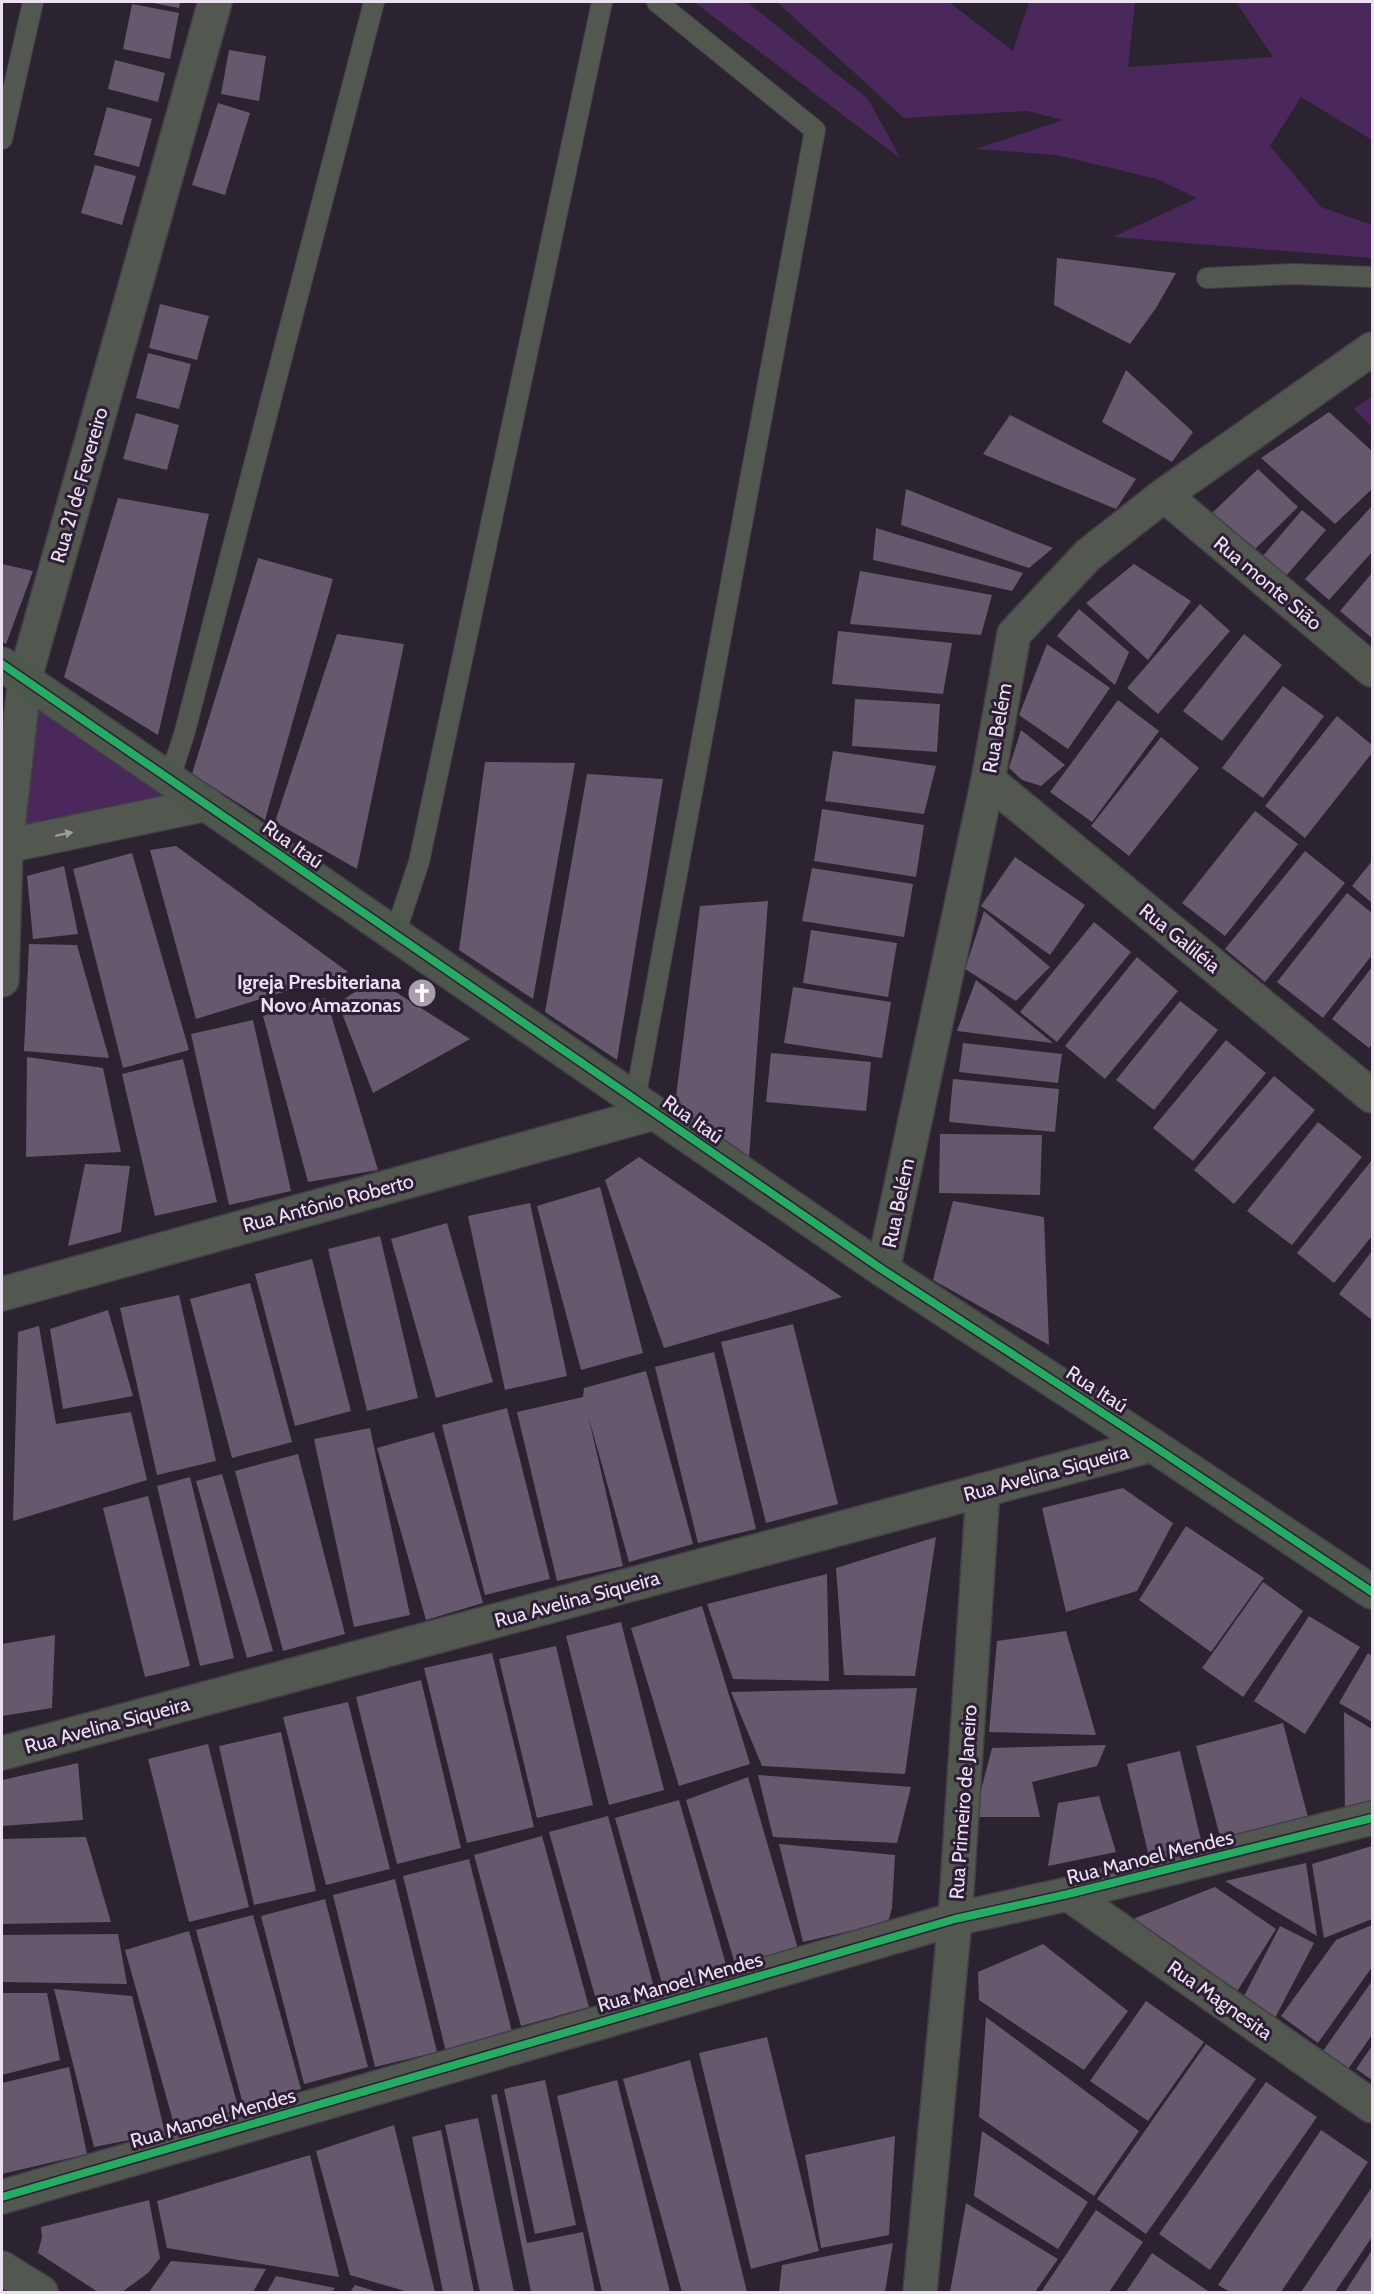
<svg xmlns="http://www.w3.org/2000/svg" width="1374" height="2294" font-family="Cabin,sans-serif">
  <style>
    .green { fill: #4a285c }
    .building { fill: #66596d }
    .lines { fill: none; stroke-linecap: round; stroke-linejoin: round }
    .lane-casing { stroke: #453e49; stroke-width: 22 }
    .street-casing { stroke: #453e49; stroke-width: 36 }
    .secondary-casing { stroke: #453e49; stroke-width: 36 }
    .lane { stroke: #52584f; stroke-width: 20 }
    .street { stroke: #52584f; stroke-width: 33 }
    .secondary { stroke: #4e574b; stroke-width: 33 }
    .cycleway-casing { stroke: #2d1d35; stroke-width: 11 }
    .cycleway { stroke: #26ab63; stroke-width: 8 }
    .oneway { fill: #9e9ca0 }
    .labels { text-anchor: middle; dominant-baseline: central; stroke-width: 6; stroke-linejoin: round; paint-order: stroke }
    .street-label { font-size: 20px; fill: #ebe1f1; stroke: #2d1d35 }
    .poi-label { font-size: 20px; font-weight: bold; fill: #ebe1f1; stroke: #2d1d35; text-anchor: end }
  </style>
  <rect width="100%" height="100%" fill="#2b232f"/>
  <path class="green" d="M694 2H747L868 99 901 159Z
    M777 2H949L1013 51 1029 2H1135L1128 67 1273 57 1236 2H1372V140L1301 97 1270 146 1321 207 1372 225V258L1113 237 1197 198 1157 179 1057 155 976 149 1063 120 1027 111 904 118Z
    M1372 396V427L1354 409Z
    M18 695 194 801 6 846Z"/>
  <path class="building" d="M148 2H180L179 8Z
    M132 4 179 13 170 59 123 49Z
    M229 50 266 56 259 101 221 94Z
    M115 60 165 73 158 102 108 89Z
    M218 103 250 113 225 195 192 185Z
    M107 107 152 119 139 167 94 155Z
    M95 165 136 176 122 225 81 213Z
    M1057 258 1176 273 1156 308 1130 344 1054 305Z
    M160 304 209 316 197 360 149 348Z
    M148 353 191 364 179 409 136 398Z
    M1126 370 1193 432 1172 462 1102 422Z
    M1329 412 1372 451V489L1335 524 1261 458Z
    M136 413 179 425 167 470 123 459Z
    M1010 415 1136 479 1116 509 983 454Z
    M1258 469 1298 507 1253 551 1211 514Z
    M906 489 1053 548 1029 568 901 525Z
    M118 498 209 514 158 735 64 677Z
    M1372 506V552L1329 600 1305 579Z
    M1302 510 1326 530 1285 577 1262 557Z
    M876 528 1023 573 1012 591 873 560Z
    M258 558 333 579 265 820 192 774Z
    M2 564 33 571 6 644 2 642Z
    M1134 564 1191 601 1148 660 1086 603Z
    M860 571 992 595 981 635 850 624Z
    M1372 573V638L1340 611Z
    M1200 604 1230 631 1158 714 1127 688Z
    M1079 609 1129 652 1115 685 1057 636Z
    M838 631 952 643 943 694 832 684Z
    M337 634 404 644 357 869 275 822Z
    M1244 634 1282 665 1222 741 1183 711Z
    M1047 644 1110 688 1068 749 1019 715Z
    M1283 686 1324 716 1263 798 1222 768Z
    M855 699 940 704 937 752 852 746Z
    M1118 700 1159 731 1092 822 1050 792Z
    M1337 716 1372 745V753L1305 838 1265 806Z
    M1021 730 1065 765 1041 786 1022 780 1009 768Z
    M1161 737 1199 768 1129 856 1091 826Z
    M833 751 936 766 924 814 825 801Z
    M485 762 575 763 533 999 459 950Z
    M587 774 663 779 617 1060 545 1012Z
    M822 809 924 825 916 877 814 861Z
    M1255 811 1298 844 1225 936 1182 903Z
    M176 846 348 972 196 1019 150 850Z
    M1305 851 1345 883 1265 982 1225 949Z
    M132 853 189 1050 123 1068 73 869Z
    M1015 857 1085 905 1050 955 981 906Z
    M1372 861V903L1352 886Z
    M64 866 78 934 33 939 27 876Z
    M812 868 913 884 904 937 802 921Z
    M1347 893 1372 913V955L1323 1018 1277 982Z
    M768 901 749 1158 675 1105 700 906Z
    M984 911 1050 967 1016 1001 965 969Z
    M1094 922 1131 952 1057 1042 1020 1012Z
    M811 930 897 943 888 997 803 983Z
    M29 944 77 945 109 1058 24 1051Z
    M1137 957 1178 991 1105 1079 1065 1046Z
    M1372 967V1044L1369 1048 1332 1019Z
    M375 979 470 1039 373 1093 338 1003Z
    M976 980 1053 1043 957 1031Z
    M793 987 891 1002 882 1058 784 1043Z
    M326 998 378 1170 308 1182 263 1016Z
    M1180 1001 1218 1030 1154 1110 1116 1080Z
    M253 1020 291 1191 229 1205 191 1034Z
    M1226 1040 1266 1073 1193 1161 1153 1128Z
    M963 1043 1062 1054 1058 1083 959 1072Z
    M771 1053 871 1062 866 1111 766 1102Z
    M27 1057 103 1068 121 1152 26 1157Z
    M183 1059 217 1202 155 1216 122 1074Z
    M1274 1076 1315 1110 1234 1204 1194 1170Z
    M953 1079 1059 1089 1055 1132 949 1122Z
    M1318 1122 1362 1157 1292 1245 1247 1211Z
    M940 1134 1042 1135 1040 1195 939 1193Z
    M639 1157 842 1297 664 1348 605 1180Z
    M1372 1160V1236L1334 1283 1297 1253Z
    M85 1164 130 1166 121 1232 68 1246Z
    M600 1187 643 1353 581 1370 537 1206Z
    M953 1201 1044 1217 1049 1345 933 1280Z
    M530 1203 567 1376 505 1390 468 1216Z
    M447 1223 493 1382 436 1398 391 1239Z
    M380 1236 418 1398 367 1411 328 1249Z
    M1372 1251V1320L1339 1294Z
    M312 1259 351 1411 295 1426 255 1274Z
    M250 1283 292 1442 232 1458 190 1299Z
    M179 1295 216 1461 157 1475 120 1308Z
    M108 1310 133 1396 63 1409 50 1329Z
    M793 1324 838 1504 766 1523 721 1342Z
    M39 1326 56 1424 131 1412 147 1480 13 1521 18 1332Z
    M714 1352 756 1529 698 1543 655 1367Z
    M646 1371 693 1544 629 1562 588 1415 623 1566 557 1581 517 1412 583 1397 584 1388Z
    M507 1408 550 1579 485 1595 442 1425Z
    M370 1428 410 1615 354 1627 314 1439Z
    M434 1432 483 1603 426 1620 377 1448Z
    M298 1454 345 1634 283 1651 235 1471Z
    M222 1474 273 1651 247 1658 196 1481Z
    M190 1477 234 1658 200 1666 157 1486Z
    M1123 1488 1173 1523 1137 1591 1066 1612 1042 1508Z
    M148 1496 190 1666 145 1677 103 1508Z
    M1186 1526 1264 1578 1211 1652 1139 1600Z
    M936 1537 915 1676 844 1675 836 1568Z
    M827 1574 829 1681 733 1679 707 1604Z
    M1263 1582 1303 1611 1243 1697 1202 1668Z
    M702 1606 750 1764 679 1786 631 1628Z
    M1309 1616 1360 1647 1305 1734 1254 1701Z
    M621 1622 664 1790 609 1805 566 1636Z
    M1066 1631 1096 1735 989 1732 997 1641Z
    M55 1635 52 1708 2 1716V1644Z
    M556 1646 593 1805 537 1818 499 1659Z
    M492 1653 534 1827 467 1843 424 1668Z
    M1368 1653 1372 1656V1722L1339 1703Z
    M421 1680 461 1848 397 1864 356 1697Z
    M917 1688 905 1774 762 1766 731 1692Z
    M348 1702 390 1869 326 1885 283 1717Z
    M1344 1712 1372 1729V1808L1345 1817Z
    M1283 1723 1309 1821 1222 1844 1196 1746Z
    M281 1732 316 1891 254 1905 219 1746Z
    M208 1744 249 1907 189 1922 148 1759Z
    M1106 1745 1097 1766 1032 1782 1040 1817H974L992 1748Z
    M1180 1751 1203 1849 1150 1861 1127 1764Z
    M78 1763 83 1820 2 1826V1780Z
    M758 1775 911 1787 897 1843 773 1837Z
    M748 1777 798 1949 735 1964 686 1800Z
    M1099 1796 1116 1852 1048 1866 1058 1803Z
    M679 1800 727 1968 663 1987 615 1818Z
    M608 1816 654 1987 596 2000 549 1832Z
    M542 1836 589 2007 521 2026 474 1855Z
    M86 1837 111 1922 2 1924V1839Z
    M779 1844 895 1855 892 1908 888 1922 803 1942Z
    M1372 1846V1919L1324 1938 1312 1864Z
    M469 1859 513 2036 446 2052 403 1876Z
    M1306 1863 1317 1936 1225 1881Z
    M395 1879 437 2052 375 2067 333 1895Z
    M1215 1887 1276 1929 1233 1998 1125 1922Z
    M325 1899 368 2067 304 2084 261 1916Z
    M253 1915 301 2089 243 2104 196 1930Z
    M1372 1925V1967L1318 2043 1281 2016 1336 1940Z
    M1280 1926 1314 1943 1275 2018 1242 2000Z
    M189 1931 239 2110 175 2128 125 1950Z
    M118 1934 127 1984 2 1982V1935Z
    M1043 1944 1128 2011 1084 2070 979 2000 978 1972Z
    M1372 1981V2035L1348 2069 1323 2051Z
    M54 1989 132 1996 165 2133 94 2147Z
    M2 1993H47L60 2060 2 2075Z
    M1146 2001 1204 2042 1148 2121 1090 2081Z
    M986 2017 1139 2131 1094 2196 979 2117Z
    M767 2037 819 2251 751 2269 699 2053Z
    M1206 2044 1256 2079 1146 2234 1097 2199Z
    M1372 2046V2080L1356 2069Z
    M690 2060 747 2292H682L623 2079Z
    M69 2067 87 2154 2 2174V2083Z
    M545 2080 576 2225 535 2234 504 2089Z
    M617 2080 670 2292H602L557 2096Z
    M1266 2082 1317 2117 1210 2270 1159 2234Z
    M497 2094 527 2243 583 2232 595 2292H531L491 2095Z
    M478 2118 514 2292H480L445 2125Z
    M394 2125 435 2292H408L350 2275 316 2151Z
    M441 2130 474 2292H443L412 2137Z
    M1321 2130 1368 2162 1281 2292H1230L1218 2285Z
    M982 2131 1088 2202 1058 2249 974 2196Z
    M895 2136 889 2235 821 2248 805 2155Z
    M310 2155 339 2277 167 2248 157 2201Z
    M1372 2187V2237L1335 2292H1301Z
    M149 2200 160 2258 148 2273 122 2292H98L38 2253 42 2237 41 2227Z
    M966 2203 1058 2259 1035 2292H950Z
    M1096 2210 1143 2242 1109 2292H1041Z
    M893 2243 885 2292H779L782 2265Z
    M1372 2250V2292H1345Z
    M1152 2253 1208 2291 1207 2292H1126Z
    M171 2261 266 2269 253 2292H149Z
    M276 2276 335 2288 332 2292H267Z
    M355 2285 378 2292H350Z"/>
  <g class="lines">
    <g class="lane-casing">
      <path id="lane" d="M2 139 33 2
        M1207 278 1294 274 1372 277
        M170 778 185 731 374 2
        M395 934 419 862 602 2
        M635 1100 815 130 657 2"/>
    </g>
    <g class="street-casing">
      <path id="street" d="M1164 495 1372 670
        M988 780 1372 1096
        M2 847 207 804
        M2 980 6 846 25 678 215 2
        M883 1270 988 780 1014 634 1088 555 1164 495 1372 349
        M2 1294 654 1113
        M2 1753 1152 1445
        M1068 1894 1372 2106
        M2 2197 955 1919 1068 1894 1372 1818
        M2 2268 41 2292
        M920 2292 955 1919 983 1490"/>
    </g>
    <g class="secondary-casing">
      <path id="secondary" d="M2 664 883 1270 1152 1445 1372 1592"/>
    </g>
    <use href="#lane" class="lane"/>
    <use href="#street" class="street"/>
    <use href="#secondary" class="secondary"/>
    <g class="cycleway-casing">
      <path id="cycleway" d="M2 664 883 1270 1152 1445 1372 1592
        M2 2197 955 1919 1068 1894 1372 1818"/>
    </g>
    <use href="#cycleway" class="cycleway"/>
  </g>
  <defs><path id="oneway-solid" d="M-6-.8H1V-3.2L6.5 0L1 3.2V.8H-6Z" transform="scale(1.5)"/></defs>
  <use class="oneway" href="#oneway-solid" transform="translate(64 834) rotate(-12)"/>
  <defs>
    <g id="church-disc" transform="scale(1.5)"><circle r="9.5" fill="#a89ead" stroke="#2d1d35"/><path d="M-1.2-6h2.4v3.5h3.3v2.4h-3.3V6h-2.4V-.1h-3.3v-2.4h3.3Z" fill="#fff"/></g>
  </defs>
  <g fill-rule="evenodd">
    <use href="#church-disc" x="422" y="993"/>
  </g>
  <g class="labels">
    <g class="street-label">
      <text transform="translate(79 485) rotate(-74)">Rua 21 de Fevereiro</text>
      <text transform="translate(1268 583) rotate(40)">Rua monte Sião</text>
      <text transform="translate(997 728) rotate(-80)">Rua Belém</text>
      <text transform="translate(293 844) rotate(35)">Rua Itaú</text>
      <text transform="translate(1180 938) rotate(39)">Rua Galiléia</text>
      <text transform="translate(693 1119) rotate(35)">Rua Itaú</text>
      <text transform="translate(328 1203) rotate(-15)">Rua Antônio Roberto</text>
      <text transform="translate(898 1203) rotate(-78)">Rua Belém</text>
      <text transform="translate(1097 1389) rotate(33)">Rua Itaú</text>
      <text transform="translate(1046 1473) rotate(-15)">Rua Avelina Siqueira</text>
      <text transform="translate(577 1599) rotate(-15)">Rua Avelina Siqueira</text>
      <text transform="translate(107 1725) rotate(-15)">Rua Avelina Siqueira</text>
      <text transform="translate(963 1802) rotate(-86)">Rua Primeiro de Janeiro</text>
      <text transform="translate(1150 1857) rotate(-14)">Rua Manoel Mendes</text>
      <text transform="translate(680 1982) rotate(-16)">Rua Manoel Mendes</text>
      <text transform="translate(1220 2000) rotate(35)">Rua Magnesita</text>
      <text transform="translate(213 2118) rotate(-16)">Rua Manoel Mendes</text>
    </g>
    <g class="poi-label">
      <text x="401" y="982">Igreja Presbiteriana<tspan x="401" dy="23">Novo Amazonas</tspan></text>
    </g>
  </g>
  <rect width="1374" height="2294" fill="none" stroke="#ebe1f1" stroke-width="6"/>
</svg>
